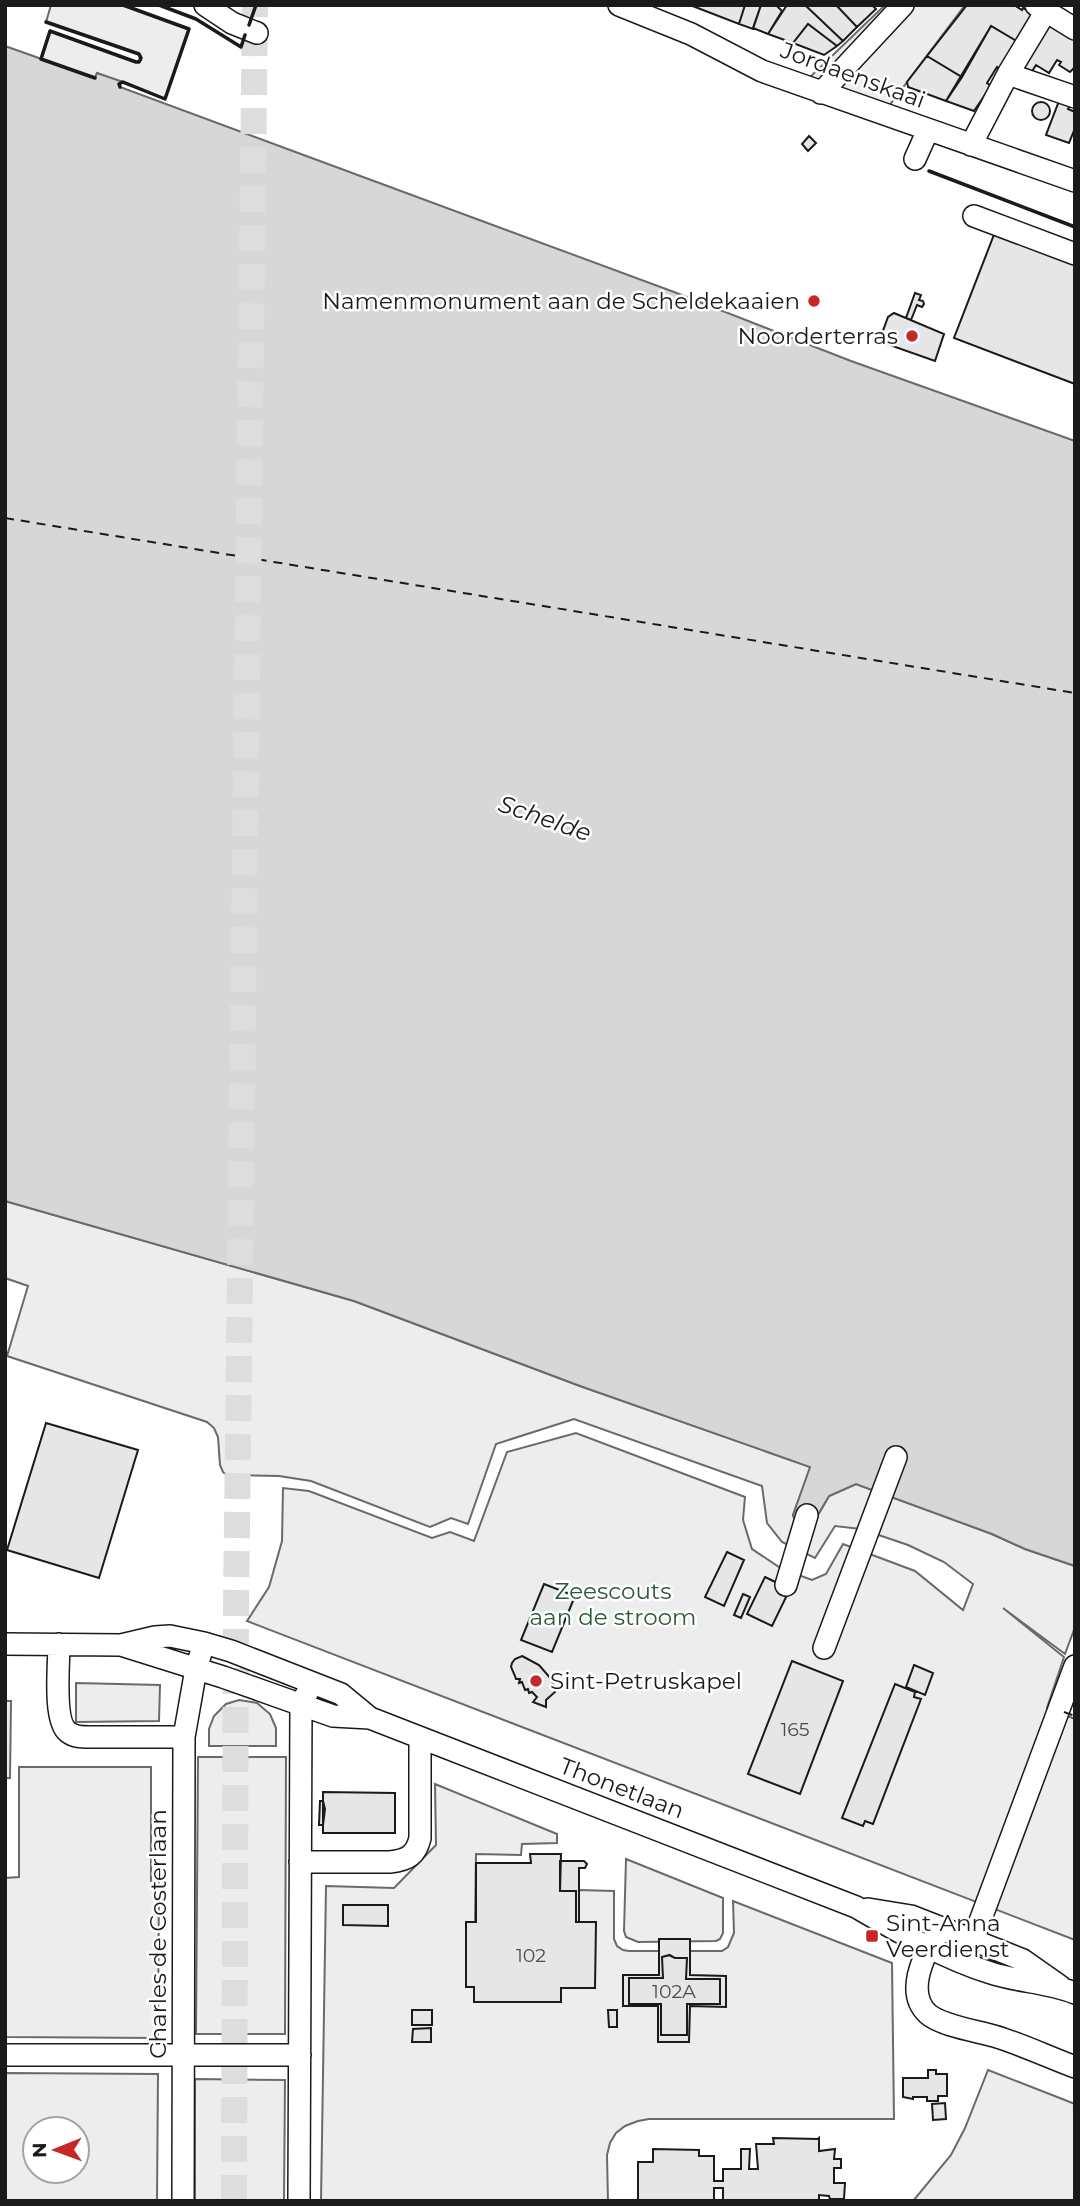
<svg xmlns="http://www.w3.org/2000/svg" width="1080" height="2206" font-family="Montserrat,sans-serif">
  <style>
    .built { fill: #ededed; stroke: #6a6a6a; stroke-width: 2; fill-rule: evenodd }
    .water { fill: #d7d7d7; stroke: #6a6a6a; stroke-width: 2 }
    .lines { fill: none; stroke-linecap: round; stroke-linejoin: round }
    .ferry { stroke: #1a1a1a; stroke-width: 2; stroke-dasharray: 9 7; stroke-linecap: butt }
    .building { fill: #e6e6e6; stroke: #1a1a1a; stroke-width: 2; fill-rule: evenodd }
    .major-tunnel { stroke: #ddd; stroke-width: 26; stroke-dasharray: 26 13; stroke-linecap: butt }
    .minor-casing { stroke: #1a1a1a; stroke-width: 24 }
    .minor { stroke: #fff; stroke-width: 21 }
    .fence { stroke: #1a1a1a; stroke-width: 2; stroke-dasharray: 9 3.5; stroke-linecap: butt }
    .wall { stroke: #1a1a1a; stroke-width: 3.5 }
    .poi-dot { fill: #c62828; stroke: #fff; stroke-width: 2.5 }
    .labels { text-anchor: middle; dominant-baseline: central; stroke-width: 5; stroke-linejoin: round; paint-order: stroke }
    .number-label { font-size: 19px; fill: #4d4d4d }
    .street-label { font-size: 23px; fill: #1a1a1a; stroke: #fff }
    .poi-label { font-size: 23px; fill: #1a1a1a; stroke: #fff; text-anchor: end }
    .park-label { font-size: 23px; fill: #2b5a34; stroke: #fff }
    .water-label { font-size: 24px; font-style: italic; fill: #1a1a1a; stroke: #fff }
  </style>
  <rect width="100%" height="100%" fill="#fff"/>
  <path class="built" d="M51 5H123L189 29 165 99 97 73 95 78 41 59 50 31 136 62 141 60 138 54 46 22Z
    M885 5H965L889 106 810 77Z
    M5 1201 354 1301 580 1386 811 1467 793 1515 803 1541 829 1496 856 1484 992 1534 1025 1549 1075 1566V1627L1065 1654 1003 1608 1064 1657 1047 1708 1075 1719V1940L247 1621 269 1587 282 1541 283 1488 309 1491 432 1538 450 1532 474 1541 507 1452 576 1433 745 1497 743 1520 752 1549 782 1569 812 1580 826 1574 843 1544 915 1571 963 1610 973 1584 944 1562 908 1545 861 1529 835 1526 815 1558 782 1542 767 1523 762 1486 574 1419 496 1444 468 1524 451 1518 430 1527 311 1481 279 1476 227 1475 223 1472 220 1465 218 1437 214 1428 207 1422 7 1356 28 1286 5 1278Z
    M76 1683 160 1685 159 1721 76 1722Z
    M239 1700 257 1703 270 1714 276 1728V1746H209V1729L214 1716 226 1704Z
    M5 1701H11L10 1778H5Z
    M198 1757H286L285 2034H196Z
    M19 1767H151V1881H159L158 2038 5 2037V1878L19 1877Z
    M435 1784 557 1834V1843L522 1844 521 1855 476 1854 475 1922H466V1987H474L475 2002H560V1988L579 1922V1890L614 1891V1939L617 1946 623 1950 629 1951H722L728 1947 734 1933 733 1901 892 1963 894 2119H649L638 2121 625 2126 616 2133 610 2143 607 2155 608 2201H321L326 1886 394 1888 436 1845Z
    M626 1859 723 1898V1933L720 1939 716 1941 638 1942 626 1937 624 1931Z
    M988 2070 1075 2104V2201H913L951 2155 965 2128Z
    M5 2073 158 2074 157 2201H5ZM35 2129H77V2171H35Z
    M195 2079 285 2080 284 2201H195Z"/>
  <path class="water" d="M5 46 95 78 97 73 123 82 119 84 120 87 674 292 851 361 1075 441V1566L1025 1549 992 1534 856 1484 829 1496 802 1542 793 1515 810 1467 580 1386 354 1301 5 1201Z"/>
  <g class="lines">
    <path class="ferry" d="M5 518 1075 693"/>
  </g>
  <path class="building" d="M690 5H745L739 24Z
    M745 5H761L753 29 739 24Z
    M761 5H776L782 11 768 34 753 28Z
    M787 5H805L843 41 837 46 808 24 793 43 768 34Z
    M805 5H836L857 27 843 41Z
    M836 5H872L876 9 857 27Z
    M967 5H1014L1022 10 1023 8 1037 16 1020 43 991 26 962 77 927 56Z
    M1038 16 1075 39V71L1073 69 1070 72 1059 65 1061 62 1057 60 1049 73 1036 65 1031 73 1017 64Z
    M808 24 837 46 824 55 793 43Z
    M991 26 1020 43 1001 70 997 67 987 83 991 86 974 111 946 101Z
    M927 56 962 77 946 101 908 87 907 82Z
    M1059 101 1070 105 1068 109 1075 112V128L1069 143 1046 135Z
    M1032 111a9 9 0 1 1 18 0a9 9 0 1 1-18 0Z
    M809 136 816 143 808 151 802 144Z
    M995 232 1075 263V384L954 338Z
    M915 293 921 295 919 300 923 301 924 304 922 307 917 305 911 320 906 318Z
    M894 313 944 334 935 361 881 342 880 339 888 317Z
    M46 1423 138 1450 99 1578 7 1550Z
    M727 1552 744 1560 724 1606 705 1597Z
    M765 1577 790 1589 772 1626 747 1614Z
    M544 1584 575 1596 552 1652 521 1640Z
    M743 1594 750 1597 741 1618 734 1615Z
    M522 1656 539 1665 552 1680 555 1692 546 1700V1707L533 1702 537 1697 532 1692 529 1693 528 1689 525 1690 522 1682 519 1683 520 1679H516L515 1676 511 1667 512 1663 515 1659Z
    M792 1661 843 1681 800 1794 748 1774Z
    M914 1665 933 1673 925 1695 906 1687Z
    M895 1684 915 1692 914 1697 921 1699 873 1824 865 1821 863 1826 842 1818Z
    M323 1792 395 1793V1833H323Z
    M320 1801H323L325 1809 323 1825H319Z
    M530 1854H561L560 1891H576V1922H596L595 1988H561V2002H474V1987H466V1922H476V1863H531Z
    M560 1861H584L587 1864 585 1868H579V1922H576V1891H560Z
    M343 1905H388V1926L343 1925Z
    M659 1939H690V1975L726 1976V2007L690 2006 689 2042H658V2006H623V1975H659ZM669 1955 675 1958H687L686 1979H720V2004H687V2035H661V2004H629V1978H663L662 1957Z
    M670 1955 675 1958H687L686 1979H720V2004H687V2035H661V2004H629V1978H663L662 1957Z
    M412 2010H432V2025H412Z
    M608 2010H617V2027H609Z
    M431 2028V2042H412L413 2029Z
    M928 2070H936V2074H947V2096H938V2101H927V2097H913V2099L903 2097V2078H928Z
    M945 2103 946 2119 933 2120 932 2104Z
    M773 2138 818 2139 819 2138V2151L835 2149 834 2159H841V2168H834V2183H845L844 2199H830L829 2196 819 2195V2201H723V2188H714V2201H638V2162H653V2149L699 2150V2156H714V2181H723V2169H741V2149H750L749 2169H758L756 2144H774Z"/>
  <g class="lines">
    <path class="major-tunnel" d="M234 2201 236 1607 255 5"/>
    <g class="minor-casing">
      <path id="minor" d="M205 5 232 23 257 33
        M619 5 691 34 762 71 1075 181
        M1036 5 1075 29
        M1008 74 1075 97
        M821 93 903 5
        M971 145 1008 74 1046 11
        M915 159 928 130
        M974 216 1075 254
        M786 1585 807 1515
        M5 1644 121 1645 155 1637 170 1636 204 1643 231 1651 341 1694 370 1718 856 1907C899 1932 943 1958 991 1973 1018 1982 1048 1982 1075 1993
        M59 1644C59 1663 53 1721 68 1732 74 1737 82 1737 89 1737H184
        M121 1645 223 1677 333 1716 370 1718
        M824 1648 896 1457
        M300 1862H390C408 1860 416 1855 420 1838V1738
        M868 1909 911 1916 998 1950 1023 1960 1060 1986
        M952 1932 944 1931 936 1935C923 1957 905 1993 928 2014 942 2026 977 2031 994 2036 1021 2044 1048 2057 1075 2067
        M973 1940 1075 1666
        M5 2055H300
        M183 2201 184 1737 196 1669 204 1643
        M299 2201 301 1705 312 1683"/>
    </g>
    <use href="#minor" class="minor"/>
    <path class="fence" d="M1064 1712 1075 1716"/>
    <path class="wall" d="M159 5 196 19 241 47 245 35
      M46 22 139 54 141 58 139 62H136L50 31 41 59 95 78
      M249 25 256 5
      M120 87 119 84 123 82 165 99 189 29 123 5
      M929 171 1075 227"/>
  </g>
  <g class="poi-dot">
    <circle cx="814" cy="301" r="7"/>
    <circle cx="912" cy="336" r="7"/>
    <circle cx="536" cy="1681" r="7"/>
    <rect x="865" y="1929" width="14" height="14" rx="3.5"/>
  </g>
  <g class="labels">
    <g class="number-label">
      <text x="795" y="1729">165</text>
      <text x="531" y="1955">102</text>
      <text x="674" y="1991">102A</text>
    </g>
    <g class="street-label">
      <text transform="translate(853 75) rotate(20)">Jordaenskaai</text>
      <text transform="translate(622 1788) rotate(21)">Thonetlaan</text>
      <text transform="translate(158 1934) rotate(-90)">Charles de Costerlaan</text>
    </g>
    <g class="poi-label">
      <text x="800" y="301">Namenmonument aan de Scheldekaaien</text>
      <text x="898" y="336">Noorderterras</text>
      <text x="550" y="1681" text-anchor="start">Sint-Petruskapel</text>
      <text x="886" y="1923" text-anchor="start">Sint-Anna<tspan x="886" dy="26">Veerdienst</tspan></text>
    </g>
    <g class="park-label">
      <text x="613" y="1591">Zeescouts<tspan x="613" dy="26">aan de stroom</tspan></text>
    </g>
    <g class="water-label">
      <text transform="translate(545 818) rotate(19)">Schelde</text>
    </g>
  </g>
  <rect width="1080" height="2206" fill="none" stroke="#1a1a1a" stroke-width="14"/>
  <g transform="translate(56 2150) rotate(269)"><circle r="33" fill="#ffffff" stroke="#a3a3a3" stroke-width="2"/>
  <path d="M0-5L12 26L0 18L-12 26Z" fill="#c62828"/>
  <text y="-10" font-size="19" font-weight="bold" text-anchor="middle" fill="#1a1a1a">N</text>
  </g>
</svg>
